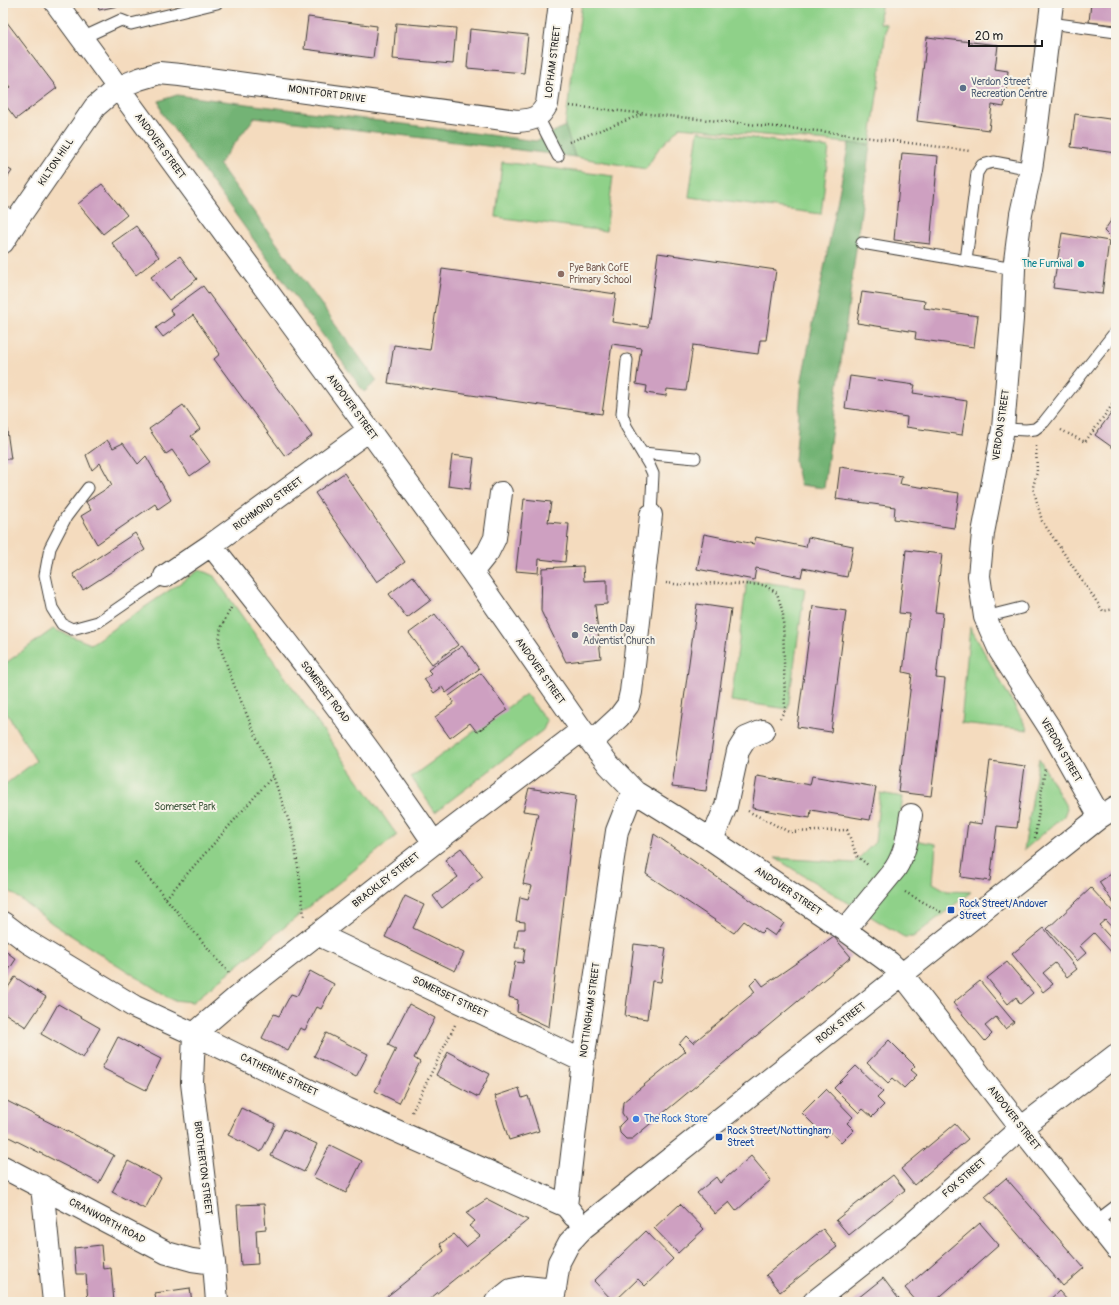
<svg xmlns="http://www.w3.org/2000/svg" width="1119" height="1305" font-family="Pangolin,sans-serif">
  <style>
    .green { fill: #8fd189; stroke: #567652 }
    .forest { fill: #73b375; stroke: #486848 }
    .building { fill: #cea0c1 }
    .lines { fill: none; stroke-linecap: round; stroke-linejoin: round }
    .service-casing { stroke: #3c3934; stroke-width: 13 }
    .minor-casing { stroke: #3c3934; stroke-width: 24 }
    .path { stroke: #3c3934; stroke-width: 2.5; stroke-dasharray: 1 3; stroke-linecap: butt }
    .service { stroke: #fff; stroke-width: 11 }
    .minor { stroke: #fff; stroke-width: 22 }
    .service-dot { fill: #5c6f8a; stroke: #f7f3e8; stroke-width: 1.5 }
    .culture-dot { fill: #0f9aa8; stroke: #f7f3e8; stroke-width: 1.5 }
    .education-dot { fill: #8d6e63; stroke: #f7f3e8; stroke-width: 1.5 }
    .worship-dot { fill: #6b7280; stroke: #f7f3e8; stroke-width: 1.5 }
    .transit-dot { fill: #1a4fb4; stroke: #f7f3e8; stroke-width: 1.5 }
    .shop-dot { fill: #3f7fe0; stroke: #f7f3e8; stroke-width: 1.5 }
    .labels { text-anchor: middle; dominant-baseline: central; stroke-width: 4; stroke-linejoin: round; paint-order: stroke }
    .street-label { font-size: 10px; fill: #1c1c1c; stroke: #f7f3e8 }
    .service-label { font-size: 10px; fill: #4e5e75; stroke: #f7f3e8; text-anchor: start }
    .culture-label { font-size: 10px; fill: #0d838f; stroke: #f7f3e8; text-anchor: end }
    .education-label { font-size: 10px; fill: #785e54; stroke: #f7f3e8; text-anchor: start }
    .worship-label { font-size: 10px; fill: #5b616d; stroke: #f7f3e8; text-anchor: start }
    .park-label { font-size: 10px; fill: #445b42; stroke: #f7f3e8 }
    .transit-label { font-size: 10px; fill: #164399; stroke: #f7f3e8; text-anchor: start }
    .shop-label { font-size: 10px; fill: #366cbe; stroke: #f7f3e8; text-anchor: start }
  </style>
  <rect width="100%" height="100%" fill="#f7f3e8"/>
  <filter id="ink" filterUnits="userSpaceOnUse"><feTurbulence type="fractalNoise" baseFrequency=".025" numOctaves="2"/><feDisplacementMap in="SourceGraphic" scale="8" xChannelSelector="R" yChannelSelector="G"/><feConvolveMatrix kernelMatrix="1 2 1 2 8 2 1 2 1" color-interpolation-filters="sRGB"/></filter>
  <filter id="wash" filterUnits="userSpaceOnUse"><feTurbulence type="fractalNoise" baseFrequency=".012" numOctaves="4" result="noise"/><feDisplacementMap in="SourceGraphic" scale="16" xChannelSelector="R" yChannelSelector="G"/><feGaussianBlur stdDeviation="0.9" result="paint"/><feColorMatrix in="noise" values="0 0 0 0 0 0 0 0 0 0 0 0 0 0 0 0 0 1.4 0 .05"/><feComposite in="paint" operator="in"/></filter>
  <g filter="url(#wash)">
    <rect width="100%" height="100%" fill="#f4dbbe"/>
    <path class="green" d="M582 3H863L881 5 880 23 887 24 870 145 680 127 657 151 646 169 575 157 565 126Z
      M698 131 829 148 821 214 689 197Z
      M502 162 613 176 606 231 496 217Z
      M199 570 213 575 397 835 193 1002 173 1000 53 924 3 886V786L36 761 3 707V665L53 629 91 644Z
      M747 580 805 588 788 709 731 701Z
      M970 627 1028 730 961 723Z
      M526 694 547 721 543 730 435 812 411 777Z
      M1039 758 1067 808 1064 816 1024 850Z
      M880 793 903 797 897 837 936 844 933 883 947 891 971 892 913 937H904L775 858 854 863 875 842Z"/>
    <path class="forest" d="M177 95 536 141 565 126 575 157 255 117 219 164 377 381 364 392 162 113 159 101Z
      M849 143 870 145 824 488 800 485 795 461 802 379Z"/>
    <g id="blocks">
      <path class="building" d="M97 3H127V4L99 10Z
        M1091 3H1116V25L1089 22Z
        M3 17 57 88 16 119 3 102V93L11 87 3 77Z
        M308 17 377 26 373 58 304 49Z
        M396 23 456 28 453 64 393 59Z
        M470 29 528 35 524 73 467 68Z
        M927 37 998 45 995 69 1008 71 1004 107 992 105 989 130 917 121Z
        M1075 114 1116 120V153L1071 147Z
        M902 153 938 156 930 244 894 240Z
        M3 166 12 171 3 184Z
        M102 184 127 215 103 234 78 204Z
        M1116 213V243L1104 231Z
        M136 226 159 257 136 275 112 243Z
        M1062 233 1109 241 1102 294 1053 288Z
        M658 253 776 270 766 340H760L758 354 693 345 686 391 667 389 666 396 646 393 647 386 636 384 641 348 612 344 602 414 388 383 394 345 430 350 442 269 616 294 612 322 648 327Z
        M180 256 197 279 169 300 151 277Z
        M203 286 312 436 285 456 214 359 220 354 193 315 163 337 156 328 174 315 170 310Z
        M862 292 925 301 924 308 978 316 974 347 915 339 916 332 857 323Z
        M850 376 915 385 913 393 967 401 962 435 906 427 907 417 845 408Z
        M3 403 11 459H3Z
        M183 405 200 429 191 436 210 462 190 476 172 450 166 454 149 429Z
        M1116 407V450L1095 435Z
        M107 440 113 448 123 443 138 464 146 456 171 500 158 509 155 504 97 544 81 516 91 510 86 502 112 485 100 463 92 470 86 455Z
        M452 455 474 458 470 489 448 486Z
        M840 467 902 476 900 484 959 493 954 528 894 519 895 507 836 499Z
        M344 473 405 562 377 582 315 493Z
        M524 499 551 502 548 522 569 524 565 562 539 559 538 573 516 571Z
        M135 533 145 550 83 590 73 574Z
        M704 534 754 544 756 537 806 547 808 537 853 546 847 577 803 568 801 577 756 568 754 580 697 569Z
        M906 550 942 554 935 612 943 613 936 678 945 679 931 796 898 792 912 674 903 672 910 614 899 613Z
        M583 566 584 581 607 580V604L595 605 601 658 566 662 541 611 542 568Z
        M413 576 431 600 407 618 389 594Z
        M697 604 731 609 706 791 672 787Z
        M813 606 846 611 831 732 797 727Z
        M435 614 458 645 432 664 409 633Z
        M462 646 479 669 446 693 442 687 434 693 424 679 432 674 428 670Z
        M481 673 508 710 477 732 470 723 450 738 435 717 454 703 449 696Z
        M990 761 1025 766 1017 828 997 826 990 881 961 877 968 822 982 824Z
        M757 776 810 785 812 776 876 787 870 820 811 810 810 818 752 808Z
        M529 788 576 796 549 1027 517 1012 518 1000 509 997 515 962 523 963 525 948H515L518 929H525V922L516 921 520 897 528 899 532 886 523 884 538 813 523 811Z
        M654 834 784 923 775 936 765 929 761 933 744 921 734 933 646 874Z
        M461 848 483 877 442 908 433 896 458 877 445 860Z
        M1116 871V907L1099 882Z
        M1091 888 1116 915V932L1105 920 1099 925 1116 944V953L1114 955 1094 933 1080 946 1086 953 1077 961 1047 929Z
        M405 896 424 905 413 928 464 953 455 971 385 937Z
        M1044 928 1077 969 1067 977 1055 963 1043 973 1053 984 1043 992 1012 954Z
        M834 937 851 957 632 1139H626L620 1133 619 1126 626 1119 622 1113 623 1102 686 1051 679 1044 686 1036 693 1043 755 992 750 985 757 978 763 986Z
        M634 944 666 948 661 982 652 981 647 1019 625 1016Z
        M4 950 16 959 3 979V953Z
        M1007 962 1033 993 1020 1004 1016 997 1008 1004 987 978Z
        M310 971 334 984 321 1009 317 1007 305 1030 300 1028 288 1051 262 1038 274 1014 279 1016 291 994 297 996Z
        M15 977 46 997 26 1027 3 1012V995Z
        M980 981 1014 1022 1005 1029 996 1017 985 1026 992 1034 985 1041 953 1003Z
        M58 1004 100 1028 83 1058 41 1034Z
        M409 1004 435 1018 414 1058 420 1062 399 1103 375 1091 396 1049 388 1045Z
        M326 1033 368 1054 356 1077 314 1056Z
        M118 1037 161 1059 146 1090 102 1068Z
        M889 1040 915 1066 911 1070 917 1075 904 1088 893 1078 888 1083 867 1063Z
        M448 1052 490 1074 478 1097 436 1075Z
        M856 1066 883 1092 877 1098 884 1105 872 1117 863 1109 859 1113 834 1088Z
        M519 1088 522 1098 528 1096 539 1131 509 1140 495 1096Z
        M826 1089 853 1117 847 1123 854 1130 841 1143 831 1132 826 1137 802 1113Z
        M3 1099 114 1155 99 1183 3 1134Z
        M241 1108 275 1124 261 1152 228 1135Z
        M955 1124 968 1139 914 1185 901 1169Z
        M284 1129 317 1144 304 1172 271 1156Z
        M330 1145 362 1161 346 1193 313 1177Z
        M751 1156 771 1180 736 1211 729 1202 715 1214 697 1193 716 1177 720 1183Z
        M128 1161 161 1178 145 1209 112 1192Z
        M893 1175 905 1190 849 1235 836 1220Z
        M1006 1178 1084 1268 1063 1286 985 1196Z
        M487 1199 528 1220 426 1302H380L444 1251 440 1244 454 1234 466 1247 480 1236 469 1226 475 1221 466 1213Z
        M264 1204 266 1229 256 1230 258 1264 241 1265 237 1205Z
        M680 1204 704 1229 678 1253 654 1228Z
        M980 1223 999 1245 934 1302H917L905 1288Z
        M823 1229 837 1247 780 1292 766 1275Z
        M646 1231 673 1259 645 1286 638 1279 614 1302 594 1281Z
        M101 1245 103 1269 111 1268 114 1302H88L86 1274H76L74 1248Z
        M883 1278 901 1302H853Z
        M190 1288 192 1302H156L155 1293Z
        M1059 1291 1069 1302H1047Z"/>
    </g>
  </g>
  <g filter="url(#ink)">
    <use href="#blocks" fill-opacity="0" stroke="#3c3934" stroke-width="1"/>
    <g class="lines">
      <g class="service-casing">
        <path id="service" d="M1050 23 1116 32
          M82 38 121 20 131 24 217 3
          M538 117 558 156
          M3 211 17 220
          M862 243 1014 269
          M966 261 977 173 982 165 994 162 1031 169
          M627 360 622 414 626 426 649 465 653 474 651 515
          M1003 429 1026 430 1035 429 1044 422 1116 331
          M643 453 695 458
          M88 488 66 517 50 548 45 575 52 608 62 624 72 629 98 622 165 576
          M985 617 1021 608
          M1095 1222 1116 1206"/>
      </g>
      <g class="minor-casing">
        <path id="minor" d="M56 3 369 430 472 572 582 730 609 765 635 792 712 840 845 930 890 963 902 974 1021 1128 1116 1248
          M1052 3 1035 142 1031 169 1021 214 1014 269 1012 319 1003 429 983 533 979 576 985 617 1000 651 1051 730 1100 817
          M3 242 17 220 95 107 117 88 139 79 159 73 180 75 517 121C533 120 540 118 547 104L560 3
          M211 545C288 642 365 740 434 843
          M472 572 488 552 495 538 501 493
          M165 576 211 545 369 430
          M592 742 619 717 628 705 631 692 651 515
          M712 840 726 806 738 751 746 738 763 731
          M3 923 28 942 135 1007 194 1034 347 1109 566 1206
          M845 930 895 869C906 852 908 834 911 815
          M317 934 583 1061
          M3 1167 167 1253 192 1260 214 1263
          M42 1186 54 1302
          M574 1216 566 1206 583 1061 617 831 628 803 635 792
          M217 1302 214 1263 192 1083 194 1034 244 991 434 843 582 730
          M496 1302 511 1290 526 1287 555 1290
          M553 1302 559 1262 569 1243 583 1228 1100 817 1116 807
          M814 1302 903 1232 1021 1128 1116 1055"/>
      </g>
      <path class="path" d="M570 106 827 132 970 151
        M569 142 643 114
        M1061 430 1085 442 1116 400
        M1036 446 1037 472 1033 487 1042 521 1103 611 1116 609
        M666 583 683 585 716 583 764 585 777 593 783 613 785 710 780 718
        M231 608 221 627 219 644 235 687 273 776 292 830 299 873 304 916
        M748 811 789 832 847 830 857 856 869 866
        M1035 838 1045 768
        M135 862 229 973
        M905 892 943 913
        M166 898 273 776
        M412 1112 455 1025"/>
      <use href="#service" class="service"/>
      <use href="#minor" class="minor"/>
    </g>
  </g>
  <circle class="service-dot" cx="963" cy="88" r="4"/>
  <circle class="culture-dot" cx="1081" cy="264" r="4"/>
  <circle class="education-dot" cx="561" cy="274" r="4"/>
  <circle class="worship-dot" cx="575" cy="635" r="4"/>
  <g class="transit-dot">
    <rect x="947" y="906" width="8" height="8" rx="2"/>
    <rect x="715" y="1133" width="8" height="8" rx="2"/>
  </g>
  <circle class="shop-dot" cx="636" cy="1119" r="4"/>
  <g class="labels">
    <g class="street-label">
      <text transform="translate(553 62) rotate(-83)">LOPHAM STREET</text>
      <text transform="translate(327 94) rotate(8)">MONTFORT DRIVE</text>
      <text transform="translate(160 146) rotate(54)">ANDOVER STREET</text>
      <text transform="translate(56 162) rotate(-56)">KILTON HILL</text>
      <text transform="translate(352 407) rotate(54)">ANDOVER STREET</text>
      <text transform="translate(1001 425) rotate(-82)">VERDON STREET</text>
      <text transform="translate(268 504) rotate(-36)">RICHMOND STREET</text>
      <text transform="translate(540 671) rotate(55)">ANDOVER STREET</text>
      <text transform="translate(325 692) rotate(53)">SOMERSET ROAD</text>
      <text transform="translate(1061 750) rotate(60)">VERDON STREET</text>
      <text transform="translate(386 880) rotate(-38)">BRACKLEY STREET</text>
      <text transform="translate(788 891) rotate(34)">ANDOVER STREET</text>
      <text transform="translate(450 997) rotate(26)">SOMERSET STREET</text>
      <text transform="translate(590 1010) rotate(-82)">NOTTINGHAM STREET</text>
      <text transform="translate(841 1023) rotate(-38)">ROCK STREET</text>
      <text transform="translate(279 1075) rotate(26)">CATHERINE STREET</text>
      <text transform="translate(1014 1118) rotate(52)">ANDOVER STREET</text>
      <text transform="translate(203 1168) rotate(83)">BROTHERTON STREET</text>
      <text transform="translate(964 1178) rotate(-41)">FOX STREET</text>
      <text transform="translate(107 1221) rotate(28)">CRANWORTH ROAD</text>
    </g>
    <g class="service-label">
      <text x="971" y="82">Verdon Street<tspan x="971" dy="12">Recreation Centre</tspan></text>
    </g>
    <g class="culture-label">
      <text x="1073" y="264">The Furnival</text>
    </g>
    <g class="education-label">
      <text x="569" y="268">Pye Bank CofE<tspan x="569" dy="12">Primary School</tspan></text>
    </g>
    <g class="worship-label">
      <text x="583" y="629">Seventh Day<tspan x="583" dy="12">Adventist Church</tspan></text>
    </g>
    <g class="park-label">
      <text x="185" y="807">Somerset Park</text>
    </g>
    <g class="transit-label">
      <text x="959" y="904">Rock Street/Andover<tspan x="959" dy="12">Street</tspan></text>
      <text x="727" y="1131">Rock Street/Nottingham<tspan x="727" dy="12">Street</tspan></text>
    </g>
    <g class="shop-label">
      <text x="644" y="1119">The Rock Store</text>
    </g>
  </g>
  <rect width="1119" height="1305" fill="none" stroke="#f7f3e8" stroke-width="16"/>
  <path d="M969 40v6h73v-6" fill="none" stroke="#1c1c1c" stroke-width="2"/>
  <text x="975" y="40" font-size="12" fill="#1c1c1c" stroke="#f7f3e8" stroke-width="3" paint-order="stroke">20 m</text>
</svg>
